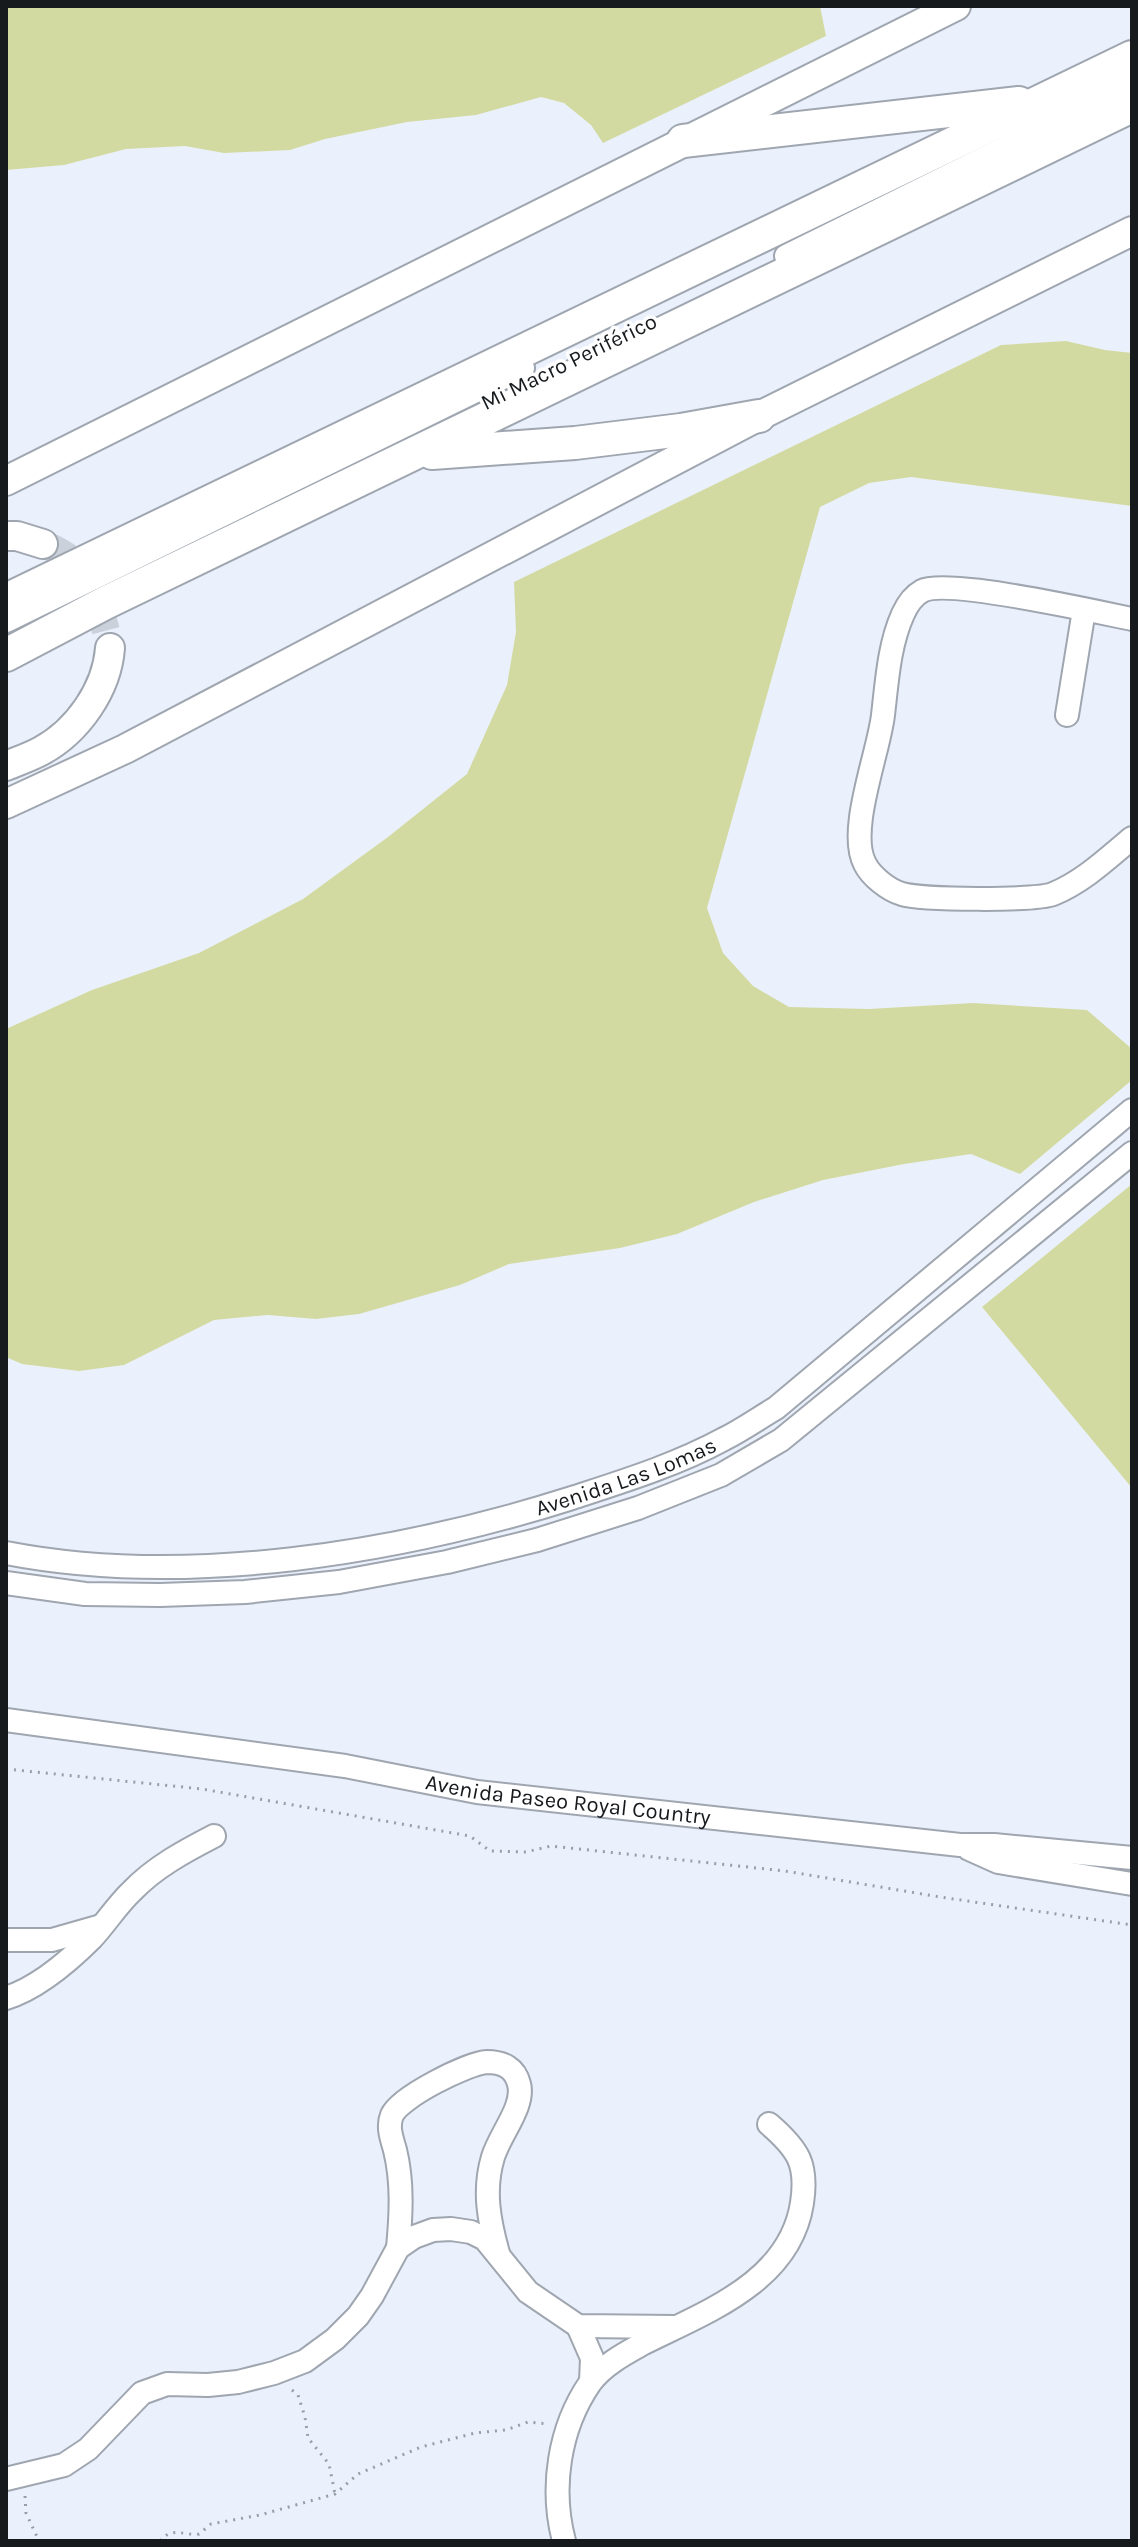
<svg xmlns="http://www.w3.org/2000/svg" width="1138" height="2547" font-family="Karla,sans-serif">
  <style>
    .green { fill: #d3daa1 }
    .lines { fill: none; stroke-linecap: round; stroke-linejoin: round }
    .major-tunnel { stroke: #cad1db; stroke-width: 28; stroke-dasharray: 28 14; stroke-linecap: butt }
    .minor-casing { stroke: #9fa6b0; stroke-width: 26 }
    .major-casing { stroke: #9fa6b0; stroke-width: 32 }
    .highway-casing { stroke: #9fa6b0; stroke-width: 36 }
    .path { stroke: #999ea6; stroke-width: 3; stroke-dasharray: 2 6; stroke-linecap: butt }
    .minor { stroke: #fff; stroke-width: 22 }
    .major { stroke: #fff; stroke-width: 28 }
    .highway { stroke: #fff; stroke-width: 32 }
    .labels { text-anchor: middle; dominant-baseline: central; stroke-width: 7; stroke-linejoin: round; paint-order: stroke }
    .street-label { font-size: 22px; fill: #171a1d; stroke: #fefefe }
  </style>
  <rect width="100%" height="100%" fill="#eaf1fc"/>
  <path class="green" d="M6 6H820L826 36 603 143 591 125 564 103 541 97 476 115 407 122 325 139 290 150 224 153 185 146 126 149 64 165 6 170Z
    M1066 341 1105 350 1132 353V506L911 477 869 483 820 507 707 908 723 953 753 986 789 1007 869 1009 973 1003 1087 1010 1132 1049V1080L1020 1174 971 1154 904 1164 823 1180 754 1202 677 1234 620 1248 509 1264 460 1285 359 1314 316 1319 268 1315 214 1320 124 1365 79 1371 22 1364 6 1357V1029L92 990 199 953 303 899 388 837 467 774 507 685 516 632 514 582 1001 345Z
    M1132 1184V1488L982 1307Z"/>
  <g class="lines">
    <path class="major-tunnel" d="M43 544C51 547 59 551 66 556 91 574 104 619 110 648"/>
    <g class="minor-casing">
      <g id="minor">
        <path d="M786 256 1132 85"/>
        <path d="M1132 619C1097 612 947 578 922 591 913 596 907 605 903 614 889 645 887 681 883 715 879 752 847 831 865 864 871 876 888 890 902 894 921 900 1036 901 1053 894 1083 882 1108 858 1132 838"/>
        <path d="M6 621 523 368"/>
        <path d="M1067 715 1084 610"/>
        <path id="s1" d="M6 1553C187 1588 399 1553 572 1498 624 1481 676 1465 724 1439 742 1430 759 1418 776 1408L1132 1110"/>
        <path d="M6 1583 85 1594 160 1595 245 1592 339 1582 447 1562 537 1540 638 1508 721 1475 781 1440 1132 1153"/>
        <path id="s2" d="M6 1720 345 1766 477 1792 960 1845H994L1132 1858"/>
        <path d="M969 1849 998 1862 1132 1884"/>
        <path d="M6 1940H52L101 1926"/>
        <path d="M6 1998C38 1988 68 1962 92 1938 106 1923 117 1905 132 1891 155 1867 185 1851 214 1836"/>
        <path d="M398 2248C401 2216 403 2182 395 2150 392 2139 387 2127 392 2115 400 2097 468 2063 487 2062 503 2062 515 2068 519 2084 525 2106 500 2134 493 2157 483 2190 489 2221 498 2253"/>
        <path d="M578 2326 592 2358 591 2381"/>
        <path d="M6 2479 64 2465 88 2449 142 2393 167 2384 208 2385 238 2382 274 2373 305 2361 335 2339 358 2316 372 2296 398 2248 414 2237 433 2230 451 2229 471 2232 485 2239 528 2292 578 2326 675 2327"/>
        <path d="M564 2541C550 2488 559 2428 590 2383 603 2365 626 2353 644 2343 706 2312 790 2282 802 2203 808 2164 798 2149 769 2124"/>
      </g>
    </g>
    <g class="major-casing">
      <path id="major" d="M6 481 956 6
        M6 536H17L43 544
        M6 766C18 761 30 757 41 751 78 731 107 689 110 648
        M6 804 125 749 759 416 1132 231"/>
    </g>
    <g class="highway-casing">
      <path id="highway" d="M683 141 1019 103
        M432 453 575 443 681 430 759 416
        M6 600 1132 57
        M6 655 105 603 1132 106"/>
    </g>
    <path class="path" d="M6 1769 202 1789 470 1836 490 1851 526 1852 551 1846 785 1871 940 1897 1132 1925
      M292 2390 298 2395 305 2417 308 2438 329 2464 335 2494
      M25 2496 26 2513 39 2541
      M160 2541C172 2526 184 2536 199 2534L211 2524 260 2515 335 2494 358 2474 421 2447 475 2433 506 2430 528 2422 548 2424"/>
    <use href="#minor" class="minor"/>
    <use href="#major" class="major"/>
    <use href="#highway" class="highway"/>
  </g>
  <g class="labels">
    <g class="street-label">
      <text transform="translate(569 362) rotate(-26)">Mi Macro Periférico</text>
      <text stroke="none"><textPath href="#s1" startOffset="632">Avenida Las Lomas</textPath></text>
      <text stroke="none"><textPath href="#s2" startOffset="568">Avenida Paseo Royal Country</textPath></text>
    </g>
  </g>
  <rect width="1138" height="2547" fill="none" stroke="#171a1d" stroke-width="16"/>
</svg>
